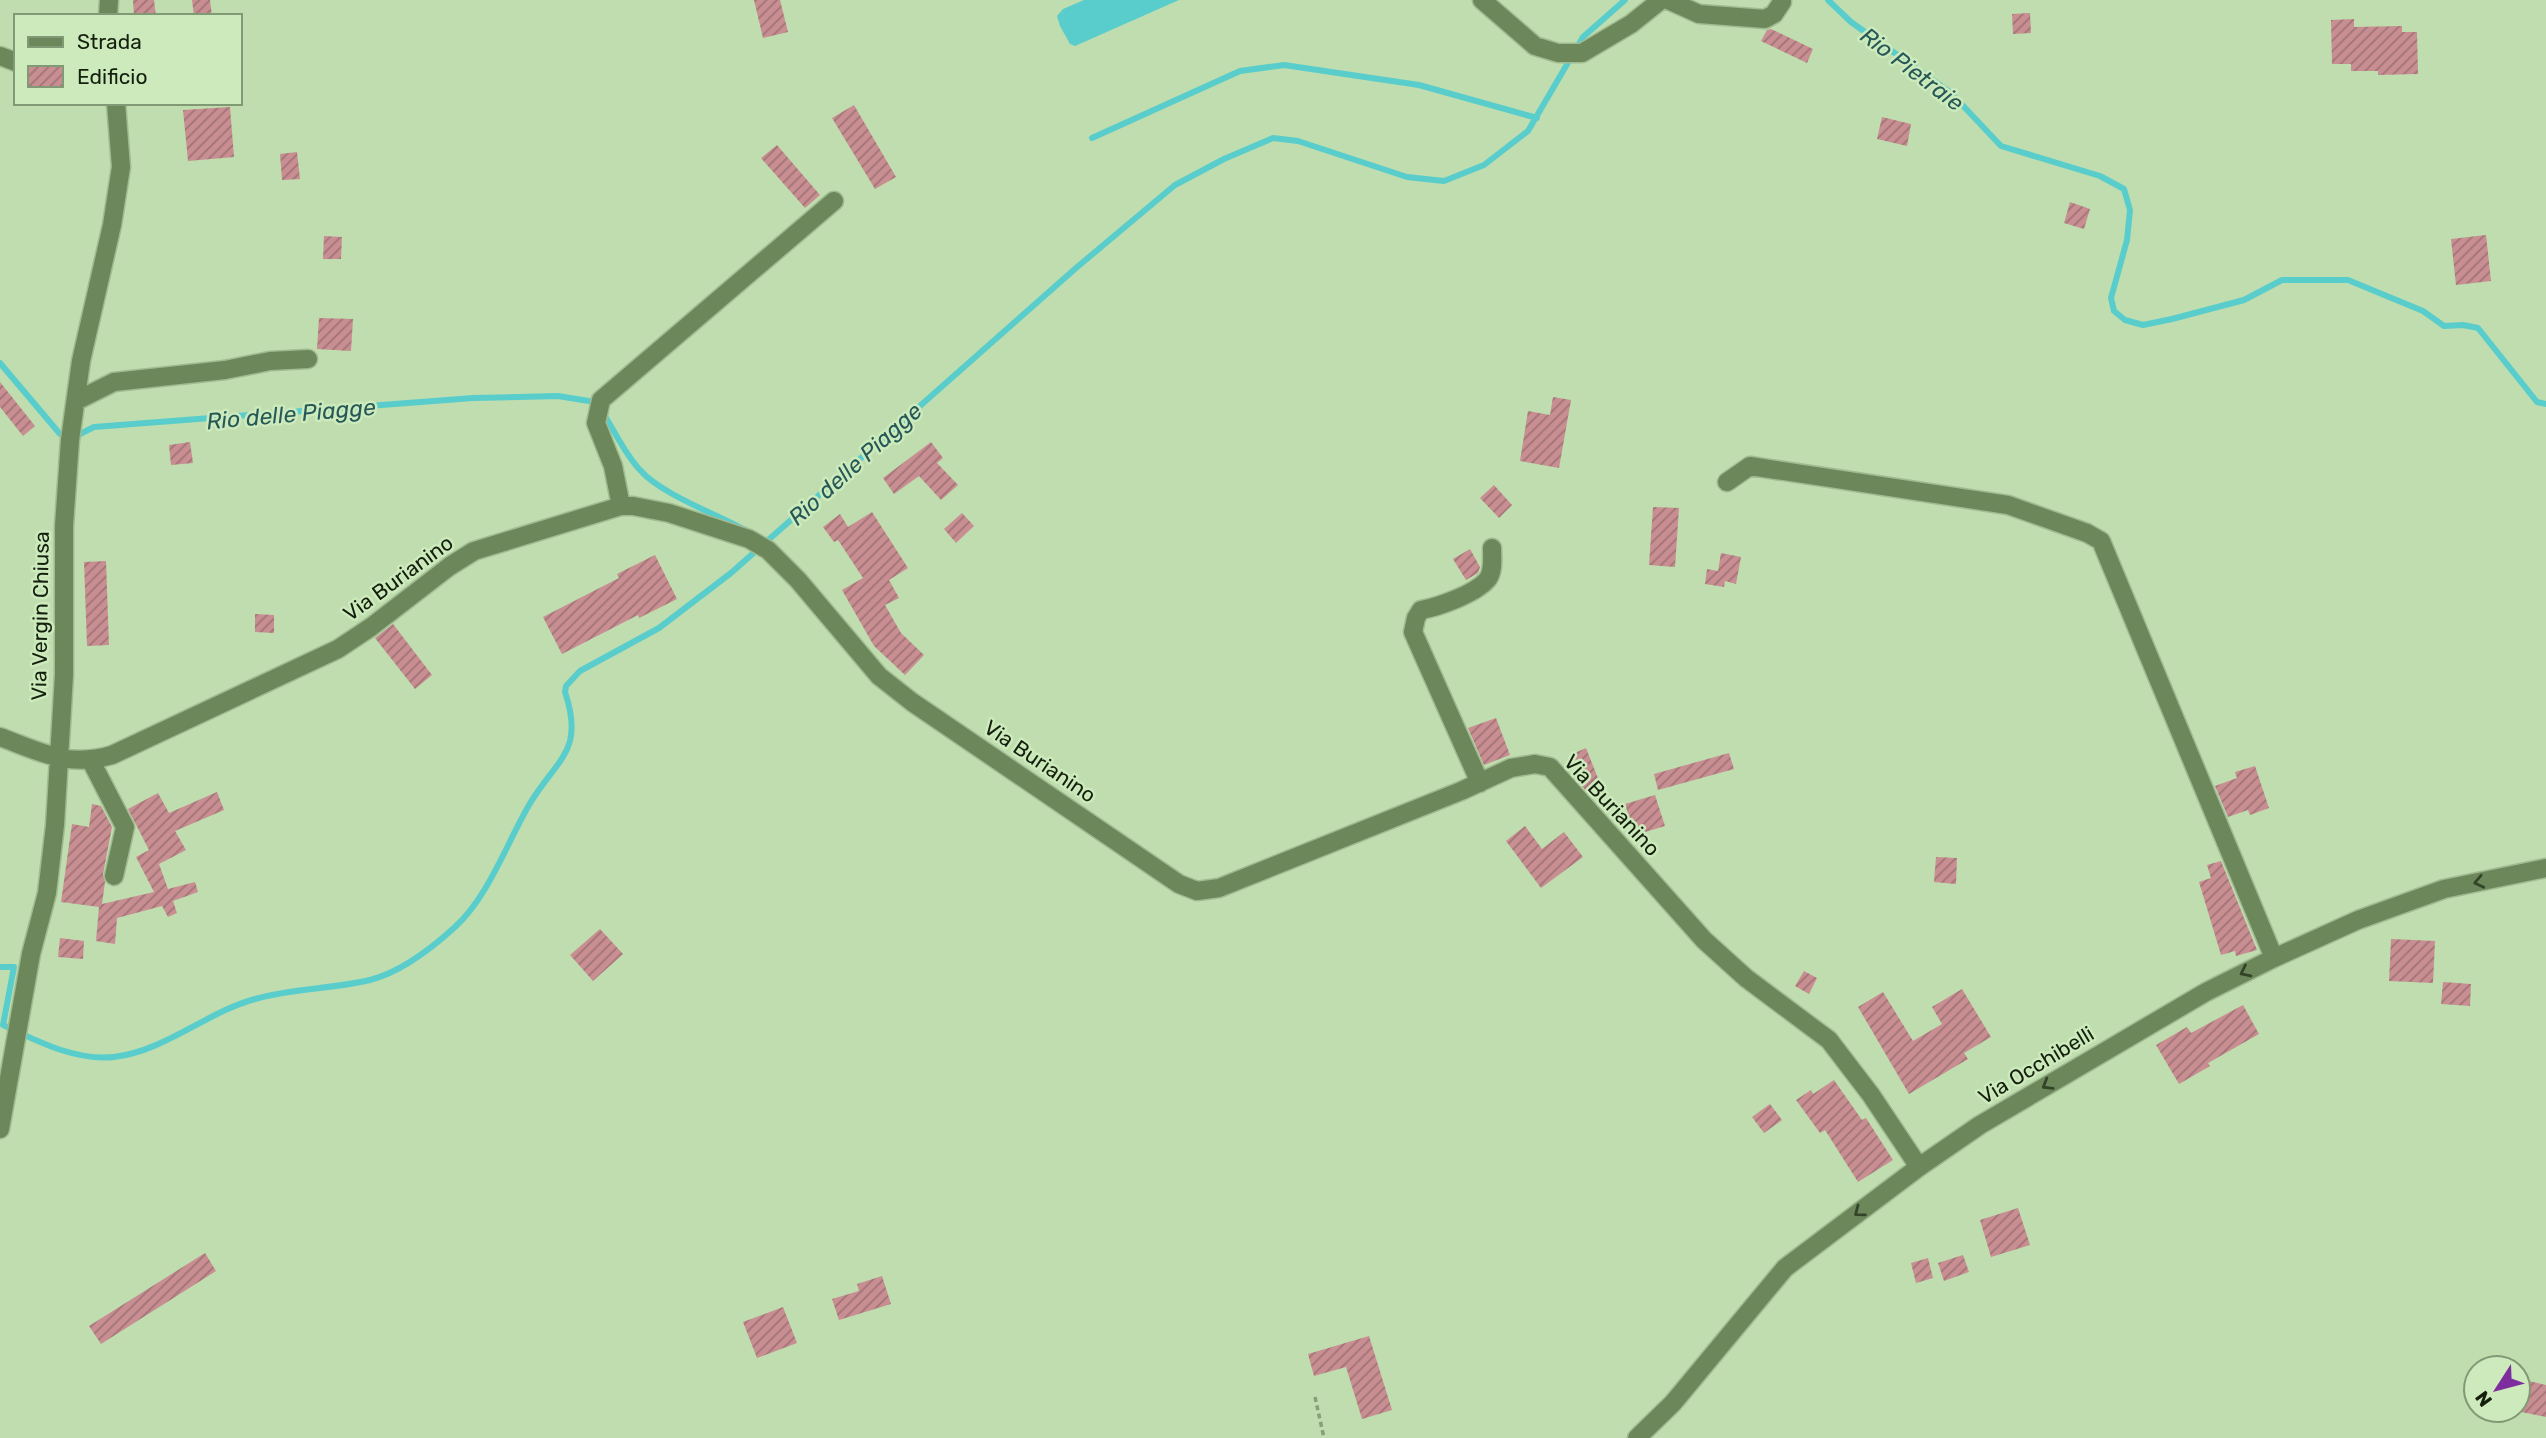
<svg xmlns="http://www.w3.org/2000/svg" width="2546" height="1438" font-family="Rubik,sans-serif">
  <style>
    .water { fill: #59cdcc }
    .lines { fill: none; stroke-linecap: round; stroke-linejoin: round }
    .stream { stroke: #59cdcc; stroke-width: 6 }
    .building { fill: url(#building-hatch) }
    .minor-casing { stroke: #a0bb91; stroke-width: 21 }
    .path { stroke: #869e79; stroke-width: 3.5; stroke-dasharray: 5 3.5; stroke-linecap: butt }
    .minor { stroke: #6c885b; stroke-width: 18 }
    .oneway { stroke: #334429 }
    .labels { text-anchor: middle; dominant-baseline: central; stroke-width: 5; stroke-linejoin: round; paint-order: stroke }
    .street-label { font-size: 21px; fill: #141f0e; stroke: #cceabb }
    .water-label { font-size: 23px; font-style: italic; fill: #265857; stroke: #cceabb }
  </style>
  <defs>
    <pattern id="building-hatch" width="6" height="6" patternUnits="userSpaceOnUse" patternTransform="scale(1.75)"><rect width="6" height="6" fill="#c88e92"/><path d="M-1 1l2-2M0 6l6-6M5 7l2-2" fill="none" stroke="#a17376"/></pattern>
  </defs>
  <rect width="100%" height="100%" fill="#bfddae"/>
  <path class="water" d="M1084 0H1179L1075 46 1070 44 1060 26 1057 16 1063 9Z"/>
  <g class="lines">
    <path class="stream" d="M1828 0 1851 22 1951 93 2001 146 2100 176 2124 189 2130 210 2127 240 2111 298 2114 311 2125 320 2143 325 2172 319 2244 300 2282 280H2348L2423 311 2444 326 2463 325 2478 328 2537 402 2546 404
      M1092 138 1240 71 1284 65 1419 85 1537 118
      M0 363 60 434H80L94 427 473 398 558 396 595 402C612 423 621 450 640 470 661 494 716 514 745 530
      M0 967H14L3 1025C37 1041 75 1061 114 1057 165 1051 207 1012 255 999 293 988 333 989 370 980 401 972 432 948 455 927 488 897 507 843 529 805 557 758 585 752 565 692L566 686 580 671 659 628 731 573 1076 268 1175 185 1224 159 1273 138 1298 141 1407 177 1444 181 1484 165 1528 131 1583 37 1625 0"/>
  </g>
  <path class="building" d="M133 0H154L156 16H134Z
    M192 0H210L212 16H194Z
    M754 0H780L788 32 763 38Z
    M2030 13 2031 33 2013 34 2012 14Z
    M2354 19V27L2402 26V32H2417L2418 74 2378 75V71H2351V64H2332L2331 20Z
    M1771 29 1813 49 1807 63 1761 41 1767 30Z
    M854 105 896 177 875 189 832 118Z
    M230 107 234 157 188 161 183 110Z
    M1882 117 1911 124 1907 146 1877 139Z
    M777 145 820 195 805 208 761 158Z
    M297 152 300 179 282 180 280 154Z
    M2070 202 2090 209 2084 229 2064 223Z
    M2486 235 2491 281 2456 285 2451 239Z
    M324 236 342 237 341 259H323Z
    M319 318 353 319 351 351 317 349Z
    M0 382 35 426 23 436 0 407Z
    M1553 397 1571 400 1559 468 1520 461 1528 411 1550 415Z
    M190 442 193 463 171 465 169 445Z
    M931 442 943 458 937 463 958 485 941 500 919 476 894 494 883 478Z
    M1494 485 1512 505 1499 518 1480 498Z
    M1653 507 1679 508 1675 567 1649 565Z
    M872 512 908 568 889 580 899 598 885 605 901 633 924 655 905 675 874 646 842 590 863 578 838 540 834 542 823 527 840 514 848 527Z
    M962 513 974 526 956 543 944 529Z
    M1470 549 1480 567 1478 573 1466 580 1453 559Z
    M1721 553 1741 557 1736 584 1725 581 1724 587 1705 584 1707 569 1718 571Z
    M655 555 677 599 639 618 638 615 562 654 543 617 619 578 617 574Z
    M106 561 109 645 87 646 84 562Z
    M255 614 274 615V633L255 632Z
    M393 624 432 675 415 689 375 638Z
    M1496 718 1510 755 1484 765 1468 728Z
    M1586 748 1603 791 1591 796 1581 785 1570 755Z
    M1729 753 1734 769 1658 790 1654 774Z
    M2255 766 2269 808 2250 815 2248 810 2228 817 2215 786 2237 778 2235 772Z
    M217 792 224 810 175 831 186 850 159 864 168 889 195 882 198 892 173 901 177 913 168 917 162 906 117 918 115 944 96 941 99 907 61 902 72 824 89 827 92 804 101 806 112 827 103 874 105 882 102 904 154 892 136 857 149 850 128 809 158 793 169 813Z
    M1655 795 1665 826 1635 835 1625 804Z
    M1525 826 1542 849 1564 832 1583 857 1541 888 1506 841Z
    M1936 857 1957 858 1956 884 1934 882Z
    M2221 861 2257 950 2236 956 2235 951 2221 955 2199 882 2211 878 2207 865Z
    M600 929 623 954 593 981 570 955Z
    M60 938 84 941 83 959 58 957Z
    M2391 939 2435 941 2433 983 2389 981Z
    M1804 971 1817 978 1809 994 1795 986Z
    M2443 982 2471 984 2470 1006 2441 1004Z
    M1962 989 1991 1037 1964 1053 1968 1059 1909 1094 1858 1007 1883 992 1913 1041 1942 1024 1932 1007Z
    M2243 1005 2259 1034 2208 1063 2210 1066 2179 1084 2156 1045 2187 1027 2191 1033Z
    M1834 1080 1862 1120 1866 1118 1893 1160 1858 1182 1825 1130 1820 1133 1796 1100 1811 1090 1813 1094Z
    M1770 1104 1782 1120 1764 1133 1752 1117Z
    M2018 1208 2030 1245 1991 1257 1980 1220Z
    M205 1253 216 1271 101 1344 89 1326Z
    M1963 1255 1969 1272 1944 1281 1938 1263Z
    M1928 1258 1933 1278 1916 1283 1911 1263Z
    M882 1276 891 1304 839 1320 832 1299 859 1291 857 1284Z
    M783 1307 797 1343 757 1358 743 1322Z
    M1369 1336 1392 1410 1362 1419 1346 1367 1314 1376 1308 1354Z
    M2524 1380 2546 1385V1417L2517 1411Z"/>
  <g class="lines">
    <g class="minor-casing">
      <path id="minor" d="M1482 0 1535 46 1558 53H1582L1631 24 1661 0
        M1668 0 1699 14 1765 19 1774 14 1782 2
        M108 16 109 0
        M0 56 16 62
        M76 401 114 382 225 370 270 361 308 359
        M1727 482 1750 466 2008 505 2087 533 2101 541 2274 958
        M621 506 613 466 596 423 601 400 834 201
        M0 737C41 752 67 768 112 755L338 649 371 627 450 566 474 551 621 506H633L669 513 749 539 768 550 798 580 879 676 912 702 1179 884 1197 891 1219 888 1461 791 1511 768 1535 764 1550 767 1704 940 1746 978 1829 1040 1871 1095 1919 1167
        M91 761 125 827 114 876
        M1480 783 1413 632 1416 618 1421 610C1438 607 1475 594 1487 580 1494 572 1492 558 1492 548
        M0 1129 31 954 47 893 55 825 64 675V526L70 440 81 361 112 225 121 167 116 103
        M1637 1438 1673 1403 1785 1268 1919 1167 1980 1125 2206 992 2274 958 2358 920 2444 889 2546 868"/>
    </g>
    <path class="path" d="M1315 1397 1324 1438"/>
    <use href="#minor" class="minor"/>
  </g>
  <defs><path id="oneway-chevron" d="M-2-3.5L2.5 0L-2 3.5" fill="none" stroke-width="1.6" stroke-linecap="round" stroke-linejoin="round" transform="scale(1.75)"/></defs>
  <g class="oneway">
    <use href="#oneway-chevron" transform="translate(2479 882) rotate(168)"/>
    <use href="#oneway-chevron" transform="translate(2245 972) rotate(154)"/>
    <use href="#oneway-chevron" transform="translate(2047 1085) rotate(149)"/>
    <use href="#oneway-chevron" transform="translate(1859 1212) rotate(143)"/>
  </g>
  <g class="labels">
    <g class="street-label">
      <text transform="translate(398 578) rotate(-36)">Via Burianino</text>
      <text transform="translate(40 616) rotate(-89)">Via Vergin Chiusa</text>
      <text transform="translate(1040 761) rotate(34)">Via Burianino</text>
      <text transform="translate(1612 805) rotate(47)">Via Burianino</text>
      <text transform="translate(2036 1065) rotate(-31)">Via Occhibelli</text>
    </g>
    <g class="water-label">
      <text transform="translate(1912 69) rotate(37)">Rio Pietraie</text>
      <text transform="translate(291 414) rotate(-5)">Rio delle Piagge</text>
      <text transform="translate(855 464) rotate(-42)">Rio delle Piagge</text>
    </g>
  </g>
  <rect x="14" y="14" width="228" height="91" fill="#cceabb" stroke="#829976" stroke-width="2"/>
  <rect x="28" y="37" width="35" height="10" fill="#6c885b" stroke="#829976" stroke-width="2"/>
  <text x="77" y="49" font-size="21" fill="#141f0e">Strada</text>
  <rect x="28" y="66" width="35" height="21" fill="url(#building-hatch)" stroke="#829976" stroke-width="2"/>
  <text x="77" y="84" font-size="21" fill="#141f0e">Edificio</text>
  <g transform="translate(2497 1389) rotate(234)"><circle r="33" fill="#cceabb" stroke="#829976" stroke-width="2"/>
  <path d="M0-5L12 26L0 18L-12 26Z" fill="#7d2d9d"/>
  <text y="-10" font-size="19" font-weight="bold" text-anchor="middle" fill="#141f0e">N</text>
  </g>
</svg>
